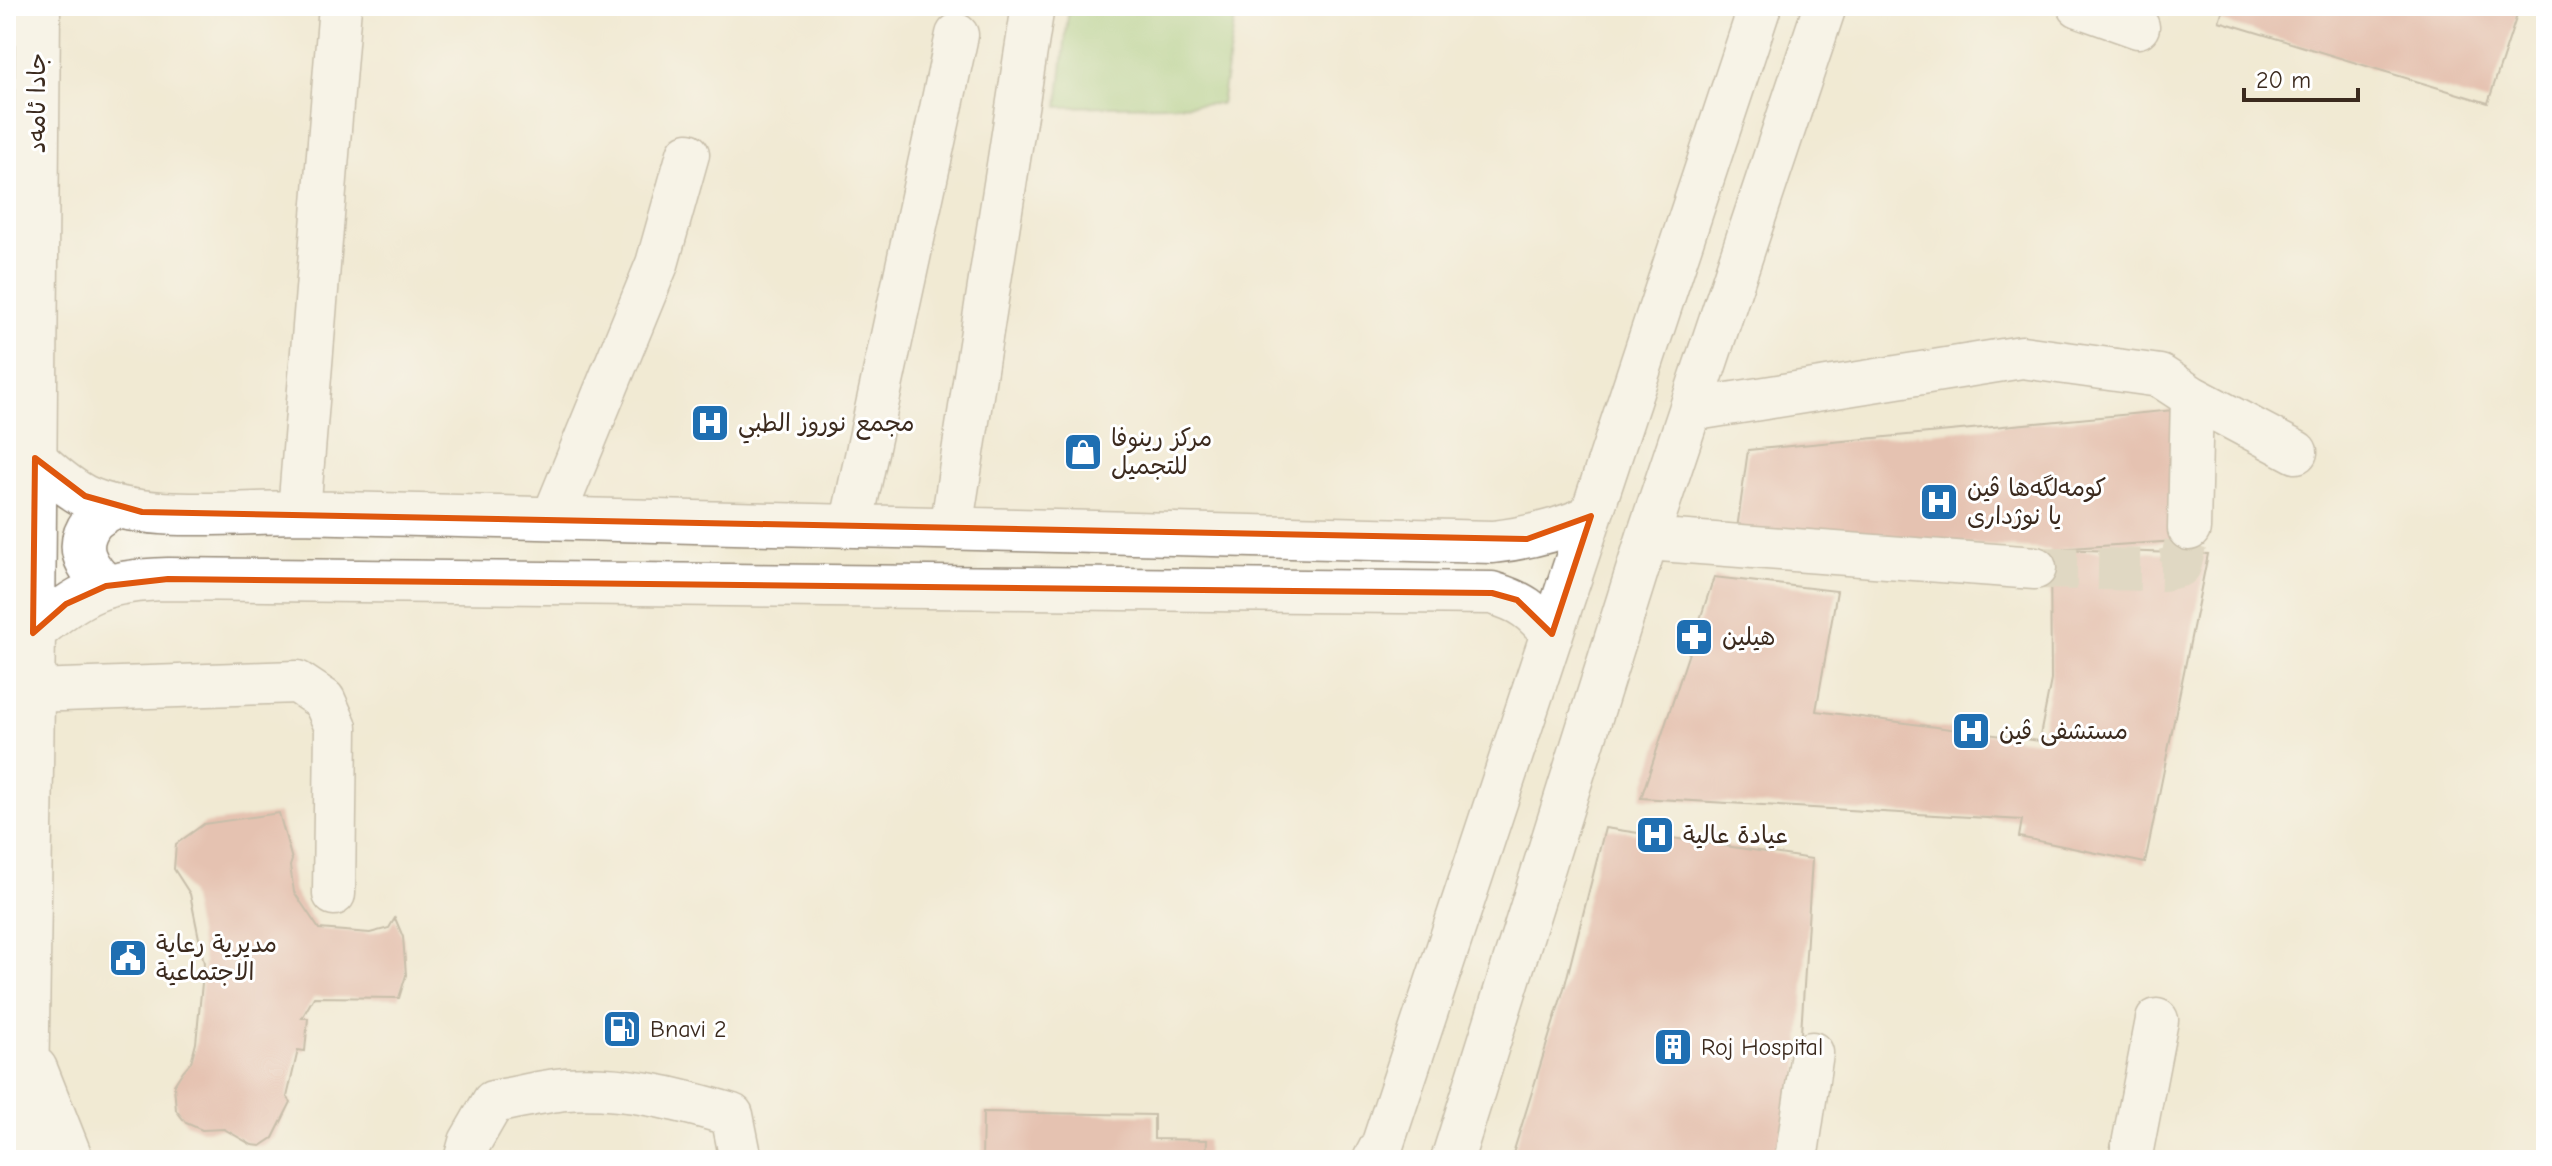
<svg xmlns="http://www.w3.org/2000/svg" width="2552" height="1166" font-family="'Comic Neue','Playpen Sans Arabic',sans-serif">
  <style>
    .green { fill: #99c977; stroke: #6a7a4a; stroke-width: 2 }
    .building { fill: #d89387 }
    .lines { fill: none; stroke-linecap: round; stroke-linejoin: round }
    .minor-tunnel { stroke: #cdc4af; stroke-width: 42; stroke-dasharray: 42 21; stroke-linecap: butt }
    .minor-casing { stroke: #968a78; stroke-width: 45 }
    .major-casing { stroke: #968a78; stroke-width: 47 }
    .minor { stroke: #fff; stroke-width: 42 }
    .major { stroke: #fff; stroke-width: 44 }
    .marked { fill: none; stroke: #df570d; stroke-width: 6; stroke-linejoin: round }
    .labels { text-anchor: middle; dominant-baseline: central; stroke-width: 6; stroke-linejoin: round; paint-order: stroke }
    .street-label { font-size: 24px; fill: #3b2a1e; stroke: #fff }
    .poi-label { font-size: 24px; fill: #3b2a1e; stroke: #fff; text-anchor: start }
  </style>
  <rect width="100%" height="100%" fill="#fff"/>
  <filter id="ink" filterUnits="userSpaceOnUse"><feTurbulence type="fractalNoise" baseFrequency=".0125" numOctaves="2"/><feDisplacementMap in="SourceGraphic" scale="16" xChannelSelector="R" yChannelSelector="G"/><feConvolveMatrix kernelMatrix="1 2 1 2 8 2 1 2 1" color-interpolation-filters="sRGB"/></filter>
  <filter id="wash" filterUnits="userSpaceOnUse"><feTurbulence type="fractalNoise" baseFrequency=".006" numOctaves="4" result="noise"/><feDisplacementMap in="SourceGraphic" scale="32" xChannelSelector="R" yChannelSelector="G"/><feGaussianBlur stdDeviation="1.8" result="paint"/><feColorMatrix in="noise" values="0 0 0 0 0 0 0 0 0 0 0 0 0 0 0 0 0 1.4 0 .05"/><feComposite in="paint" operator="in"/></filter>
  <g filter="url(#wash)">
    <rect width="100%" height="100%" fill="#f1ead3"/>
    <path class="green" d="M1069 6H1237L1221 104 1058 107Z"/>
    <g id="blocks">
      <path class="building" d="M2224 6H2520L2488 103 2219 21Z
        M2184 409 2177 541 2054 549 2208 554 2145 863 2019 837 2022 820 1641 798 1714 577 1837 591 1816 711 2039 741 2051 680 2050 550 1737 529 1748 450Z
        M279 813 292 860 290 866 294 892 319 929 370 933 389 928 395 918 403 937 406 975 399 998 314 997 302 1018H308L305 1051 298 1050 287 1097 291 1102 273 1138 261 1146 252 1145 224 1129 202 1130 186 1123 176 1110 174 1085 183 1071 191 1062 196 1043 204 963 190 894 174 869 176 844 204 824Z
        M1605 828 1812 859 1793 1160H1511L1565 985Z
        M983 1112 1154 1115V1139L1207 1140 1206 1160H982Z"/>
    </g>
  </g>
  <g filter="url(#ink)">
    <use href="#blocks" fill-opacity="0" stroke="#968a78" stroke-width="2"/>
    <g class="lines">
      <path class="minor-tunnel" d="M2035 568 2164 570 2180 566 2189 529"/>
      <g class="minor-casing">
        <path id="minor" d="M2079 6 2138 27
          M1690 410 2022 357 2160 376 2192 397 2296 452
          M35 458C50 472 66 486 84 496 139 523 238 512 299 512L1493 542C1528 538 1558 531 1591 516
          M299 512 340 6
          M553 518 657 264 688 154
          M851 526 957 35
          M951 529 1033 6
          M2189 529 2192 397
          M1647 539 2035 568
          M106 586C87 568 73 547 92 522 97 516 107 511 114 507
          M33 633C80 592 105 580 168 579L1492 593C1522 602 1533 610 1552 634
          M33 691 297 682 324 700 336 727 334 894
          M465 1160 470 1142 493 1102C517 1098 542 1091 566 1089 623 1085 678 1099 732 1115L741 1160
          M1374 1160 1383 1143 1760 6
          M1452 1160 1647 539 1825 6
          M1796 1160 1812 1053
          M2130 1160 2157 1020"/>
      </g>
      <g class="major-casing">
        <path id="major" d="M35 1069 71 1160
          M25 1160 33 633 38 6"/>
      </g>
      <use href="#minor" class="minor"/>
      <use href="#major" class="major"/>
    </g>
  </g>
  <path d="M0 0H2552V1166H0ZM35 458 85 496 142 512 1527 539 1591 516 1552 634 1517 600 1492 593 168 579 106 586 66 604 33 633Z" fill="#f1ead3" fill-opacity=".55" fill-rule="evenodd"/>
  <path class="marked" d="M35 458 85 496 142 512 1527 539 1591 516 1552 634 1517 600 1492 593 168 579 106 586 66 604 33 633Z"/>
  <defs>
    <g id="hospital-square" transform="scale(2)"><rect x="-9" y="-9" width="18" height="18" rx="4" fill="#1f6fb2" stroke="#fff"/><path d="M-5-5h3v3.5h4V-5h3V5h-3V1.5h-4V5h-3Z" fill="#fff"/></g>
    <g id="shop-square" transform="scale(2)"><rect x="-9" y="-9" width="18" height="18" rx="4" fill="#1f6fb2" stroke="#fff"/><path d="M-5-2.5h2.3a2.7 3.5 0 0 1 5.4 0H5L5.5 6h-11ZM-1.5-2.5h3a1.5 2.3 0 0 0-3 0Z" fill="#fff"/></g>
    <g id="pharmacy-square" transform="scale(2)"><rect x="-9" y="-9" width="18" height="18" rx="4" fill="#1f6fb2" stroke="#fff"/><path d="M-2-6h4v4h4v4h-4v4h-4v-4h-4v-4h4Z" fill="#fff"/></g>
    <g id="civic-square" transform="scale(2)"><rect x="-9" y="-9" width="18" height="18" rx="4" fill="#1f6fb2" stroke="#fff"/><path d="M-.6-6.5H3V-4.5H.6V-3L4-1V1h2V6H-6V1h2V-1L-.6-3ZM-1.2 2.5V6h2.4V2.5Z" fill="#fff"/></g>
    <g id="fuel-square" transform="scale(2)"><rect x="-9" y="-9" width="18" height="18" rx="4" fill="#1f6fb2" stroke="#fff"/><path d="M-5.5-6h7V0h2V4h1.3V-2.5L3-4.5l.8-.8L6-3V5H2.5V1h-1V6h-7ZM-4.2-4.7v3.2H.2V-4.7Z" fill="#fff"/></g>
    <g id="building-square" transform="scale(2)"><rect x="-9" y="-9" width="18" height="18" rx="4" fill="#1f6fb2" stroke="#fff"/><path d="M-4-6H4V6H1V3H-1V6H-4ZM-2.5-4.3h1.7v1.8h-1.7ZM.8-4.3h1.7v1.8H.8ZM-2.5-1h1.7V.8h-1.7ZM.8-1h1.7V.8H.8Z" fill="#fff"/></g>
  </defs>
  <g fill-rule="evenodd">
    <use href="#hospital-square" x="710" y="423"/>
    <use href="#shop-square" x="1083" y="452"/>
    <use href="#hospital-square" x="1939" y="502"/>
    <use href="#pharmacy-square" x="1694" y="637"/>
    <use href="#hospital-square" x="1971" y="731"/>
    <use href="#hospital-square" x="1655" y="835"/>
    <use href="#civic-square" x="128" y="958"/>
    <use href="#fuel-square" x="622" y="1029"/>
    <use href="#building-square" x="1673" y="1047"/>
  </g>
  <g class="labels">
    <g class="street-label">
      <text transform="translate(37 103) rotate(-90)">جادا ئامەد</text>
    </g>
    <g class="poi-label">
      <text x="738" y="423">مجمع نوروز الطبي</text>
      <text x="1111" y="438">مركز رينوفا<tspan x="1111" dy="28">للتجميل</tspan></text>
      <text x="1967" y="488">کومەلگەها ڤین<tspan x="1967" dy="28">یا نوژداری</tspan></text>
      <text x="1722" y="637">هيلين</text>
      <text x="1999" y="731">مستشفى ڤين</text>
      <text x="1683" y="835">عيادة عالية</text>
      <text x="156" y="944">مديرية رعاية<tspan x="156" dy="28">الاجتماعية</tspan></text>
      <text x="650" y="1029">Bnavi 2</text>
      <text x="1701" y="1047">Roj Hospital</text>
    </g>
  </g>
  <rect width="2552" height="1166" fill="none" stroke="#fff" stroke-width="32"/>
  <path d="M2244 88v12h114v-12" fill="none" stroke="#3b2a1e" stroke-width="4"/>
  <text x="2256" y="88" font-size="24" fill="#3b2a1e" stroke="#ffffff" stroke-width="6" paint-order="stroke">20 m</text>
</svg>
